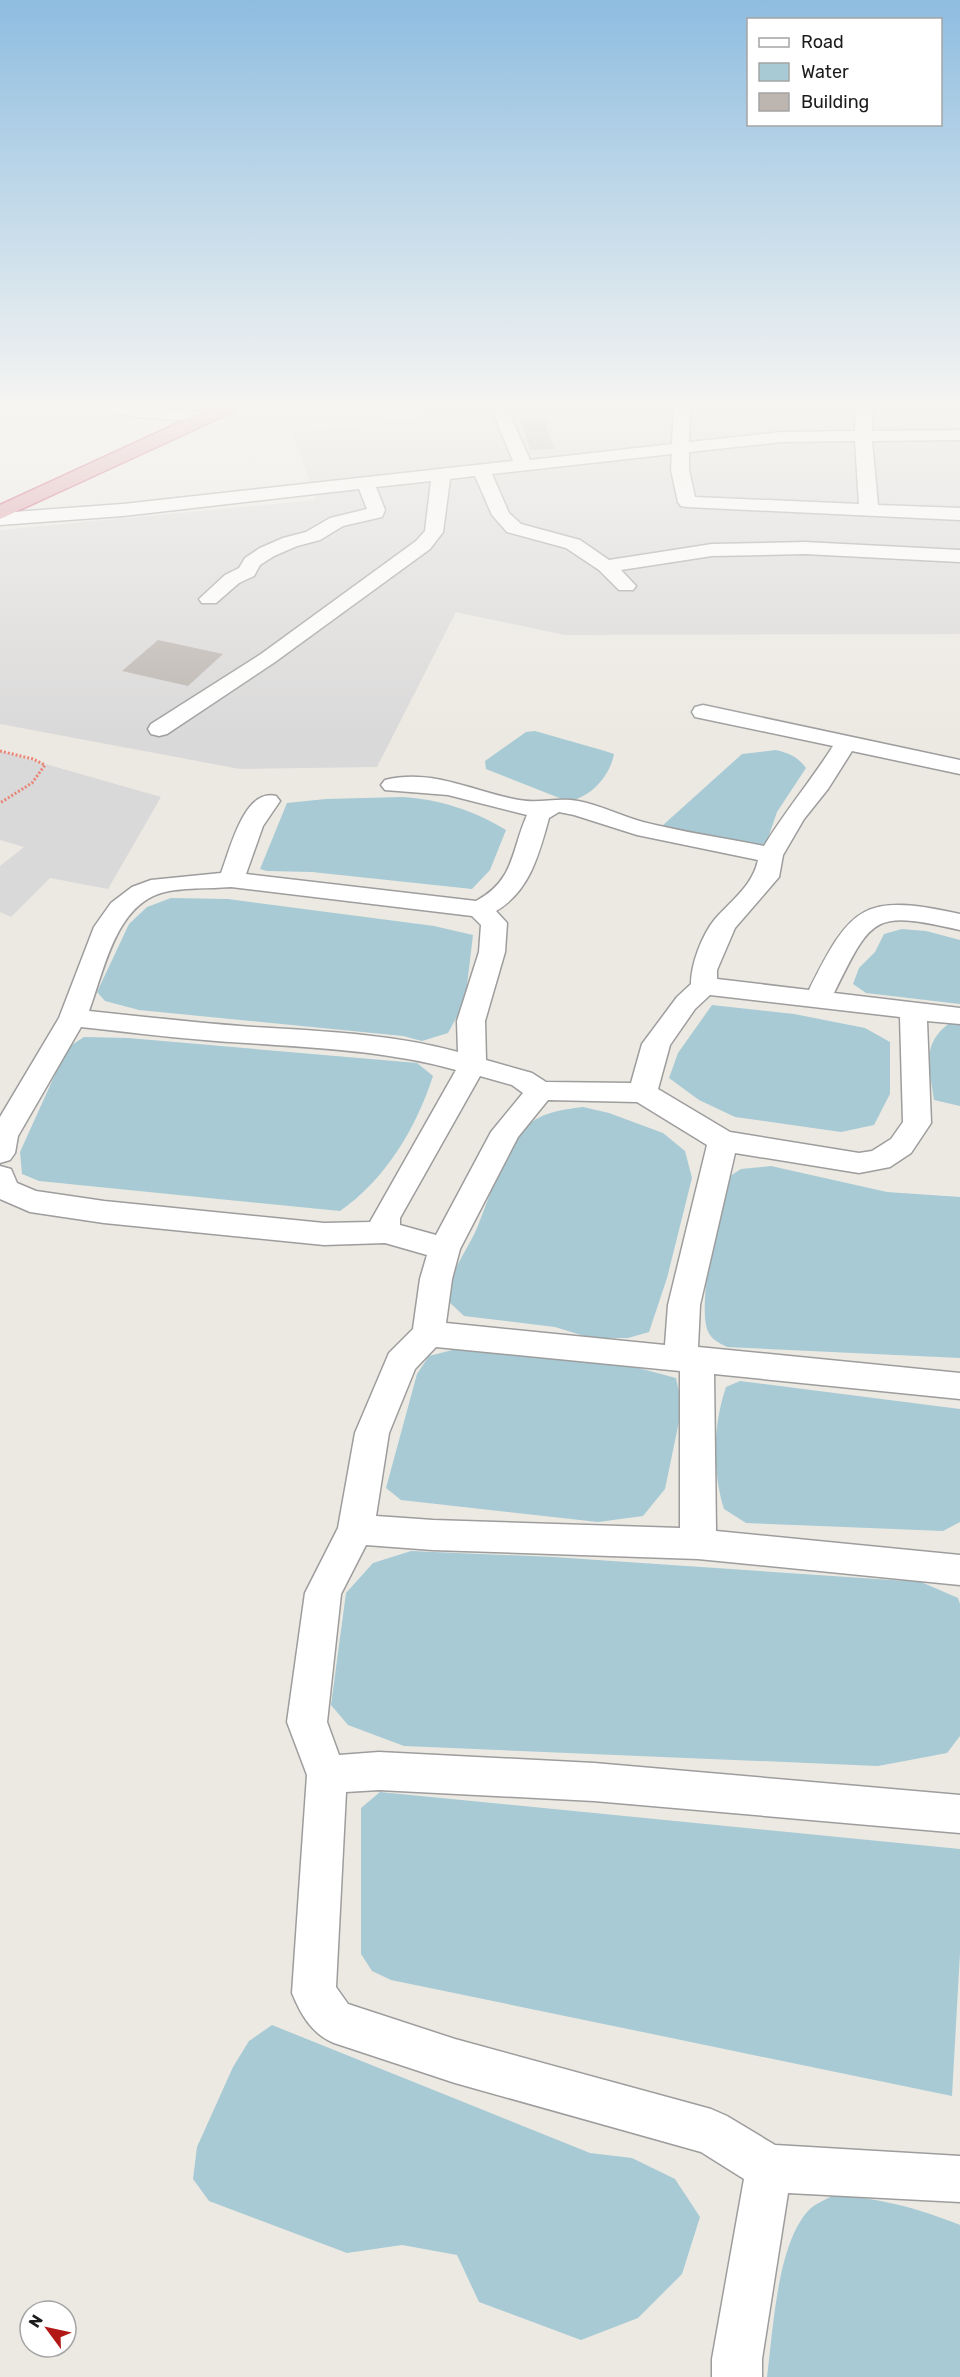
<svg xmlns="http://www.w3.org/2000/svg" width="960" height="2377" font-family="Rubik,sans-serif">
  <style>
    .residential { fill: #dad9d9 }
    .water { fill: #a7cad5 }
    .building { fill: #bcb5b0 }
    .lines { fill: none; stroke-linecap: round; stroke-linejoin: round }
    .minor-casing { stroke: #9d9d9d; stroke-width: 3 }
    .highway-casing { stroke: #c33765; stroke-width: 3 }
    .path { stroke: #ea8476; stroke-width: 3; stroke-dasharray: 2 2; stroke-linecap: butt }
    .minor { fill: #fff; fill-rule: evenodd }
    .highway { fill: #dc929e; fill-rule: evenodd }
  </style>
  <rect width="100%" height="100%" fill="#ece9e2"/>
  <path class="residential" d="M419 406H960V634L565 635 456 612 377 767 240 769 0 724V530L316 500 293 433 417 418Z
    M0 751 161 797 108 889 50 878 11 917 0 912V866L24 847 0 840Z"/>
  <path class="water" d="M535 731 605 751 614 754C610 776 590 799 567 801L486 769 485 761 526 732Z
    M776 750C789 753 798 757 806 768L777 812 767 841 760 846 667 830 662 826 742 754Z
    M402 797C439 799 475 811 506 830L490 870 472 889 312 872 267 871 260 869 287 803 326 799Z
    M171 898 228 899 434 926 473 935 465 1002 448 1033 422 1041 403 1036 139 1010 105 1001 97 992 129 924 147 907Z
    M902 929 926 931 960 940V1004L866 993 853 984 859 968 875 952 884 934Z
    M712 1005 794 1014 865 1028 890 1042V1094L874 1125 841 1132 735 1117 699 1100 669 1078 678 1053Z
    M950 1023 960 1024V1106L934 1100C930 1069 920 1044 950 1023Z
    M84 1037 128 1038 417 1063 433 1076C416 1128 386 1179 340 1211L39 1181 22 1174 20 1152 67 1048Z
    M583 1107 609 1113 663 1133 685 1151 692 1178 667 1278 649 1332 628 1338H591L555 1327 464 1316 447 1300C448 1274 467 1251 477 1228 488 1202 504 1148 524 1129 540 1112 561 1110 583 1107Z
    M771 1166 887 1192 960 1197V1358L727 1347C718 1342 711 1340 707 1329 698 1301 718 1213 724 1180L741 1169Z
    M460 1348 631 1366 676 1378 682 1407 665 1489 643 1516 598 1522 401 1500 386 1488 417 1374 429 1356Z
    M740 1381 960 1409V1522L943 1531 746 1523 724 1509C712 1471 713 1425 726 1387Z
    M411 1551 553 1557 921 1582 958 1598 960 1604V1736L947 1753 878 1766 404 1746 348 1725 331 1705 346 1593 373 1563Z
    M380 1792 960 1849V1953L952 2096 391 1980 372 1971 361 1954V1808Z
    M272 2025 590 2153 632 2158 675 2179 700 2217 682 2274 638 2318 581 2340 479 2302 457 2255 402 2245 347 2253 209 2201 193 2179 197 2147 233 2067 249 2041Z
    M832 2196C874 2196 921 2209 960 2225V2377H767C773 2331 777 2245 808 2211 814 2204 825 2200 832 2196Z"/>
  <path class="building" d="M544 418 554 449 530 450 520 419Z
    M158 640 223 654 188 686 122 671Z"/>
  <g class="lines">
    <g class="minor-casing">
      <path id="minor" d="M101 406 205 412 213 417 205 422 135 417 103 410Z
        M674 406H690L689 442 782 432 855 431 856 406H872V431L960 430V440L872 441 878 505 960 508V520L687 507 681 506 678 502 671 470 672 454 492 474 509 513 521 524 580 540 609 560 712 544 805 542 960 550V562L805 554 712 556 621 570 636 586 633 590H619L599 570 566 548 507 532 492 515 475 476 450 479 443 532 430 549 275 662 167 734 159 736 151 734 148 729 151 724 261 654 416 541 425 531 431 481 376 487 385 510 382 517 343 526 320 540 297 546 274 556 260 565 254 576 239 583 216 603H202L199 599 225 575 239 568 245 558 260 548 283 538 306 532 330 518 367 509 359 489 123 516 0 525V513L123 504 513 461 494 415 502 410 510 415 530 460 672 444ZM855 441 859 504 695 497 689 470V452L782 442Z
        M703 705 960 760V774L852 751 828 789 804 819 783 855 779 877 735 928 717 970V979L809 990C851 905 864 893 960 914V930C873 910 872 916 834 993L960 1008V1024L927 1021 931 1123 911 1153 890 1167 859 1173 735 1153 700 1305 698 1347 960 1373V1399L714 1374 716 1531 960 1555V1585L698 1559 433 1550 366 1545 341 1594 327 1722 339 1755 379 1752 594 1763 960 1795V1833L594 1801 379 1790 346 1792 336 1987 348 2004 455 2039 711 2109 727 2116 775 2145 960 2156V2202L788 2193 762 2359V2377H712V2359L744 2179 701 2152 455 2083 334 2043C312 2034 301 2015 292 1993L307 1775 287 1722 305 1593 338 1528 355 1433 389 1353 413 1329 420 1279 427 1255 385 1243 324 1245 104 1223 30 1212 0 1199V1166L11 1169 17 1183 36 1191 104 1201 324 1223 370 1222 456 1070C388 1051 316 1048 246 1043 191 1040 136 1033 81 1027L18 1136 15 1153 10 1160 0 1163V1117L59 1018 94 927 111 903 132 887 151 880 221 873C230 850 244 788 276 796L280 801 263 826 246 874 476 901C515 880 511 851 527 815L448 795 385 790 381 785 385 780C432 768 474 792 519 800 540 804 557 797 578 801 600 805 621 816 643 822 682 832 724 838 764 846 785 811 811 781 833 746L695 717 692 712 695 707ZM559 812 574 815 637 835 758 860C753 885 732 900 715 919 702 935 691 964 691 984L677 997 642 1044 631 1083 546 1082 532 1073 486 1060 485 1021 505 952 507 923 496 911C530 891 539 854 549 818ZM231 887 472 916 481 925 479 952 457 1021 458 1052C392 1034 321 1031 253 1027 199 1023 144 1017 89 1011 104 971 115 907 161 893 182 887 209 889 231 887ZM710 995 900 1017 903 1122 891 1139 872 1151 859 1153 730 1132 658 1089 670 1045 695 1009ZM480 1076 512 1085 523 1093 491 1132 436 1235 400 1225V1218ZM548 1100 637 1102 707 1145 668 1305 665 1345 446 1323 452 1279 460 1249 518 1137ZM436 1347 680 1371V1528L433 1520 376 1516 389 1433 415 1369Z"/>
    </g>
    <g class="highway-casing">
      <path id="highway" d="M215 406H240L237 410 0 519V505Z"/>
    </g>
    <path class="path" d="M0 751 33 759 45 765 32 783 0 803"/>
    <use href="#minor" class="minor"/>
    <use href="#highway" class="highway"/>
  </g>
  <linearGradient id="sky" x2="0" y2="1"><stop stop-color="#8ebde0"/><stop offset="0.55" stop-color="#f6f5f2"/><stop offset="1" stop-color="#f6f5f2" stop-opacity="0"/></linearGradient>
  <rect width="960" height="739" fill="url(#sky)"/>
  <rect x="747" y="18" width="195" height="108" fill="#ffffff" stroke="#a4a4a4" stroke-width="1.5"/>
  <rect x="759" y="38" width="30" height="9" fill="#ffffff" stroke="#a4a4a4" stroke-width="1.5"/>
  <text x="801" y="48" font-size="18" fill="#1c1c1c">Road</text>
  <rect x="759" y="63" width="30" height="18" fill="#a7cad5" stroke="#a4a4a4" stroke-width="1.5"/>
  <text x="801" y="78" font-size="18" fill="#1c1c1c">Water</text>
  <rect x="759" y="93" width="30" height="18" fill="#bcb5b0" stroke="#a4a4a4" stroke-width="1.5"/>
  <text x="801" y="108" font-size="18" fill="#1c1c1c">Building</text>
  <g transform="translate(48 2329) rotate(303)"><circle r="28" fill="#ffffff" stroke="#a4a4a4" stroke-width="1.5"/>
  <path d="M0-4.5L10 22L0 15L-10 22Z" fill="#b21816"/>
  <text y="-9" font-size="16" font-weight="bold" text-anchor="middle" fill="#1c1c1c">N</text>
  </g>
</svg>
